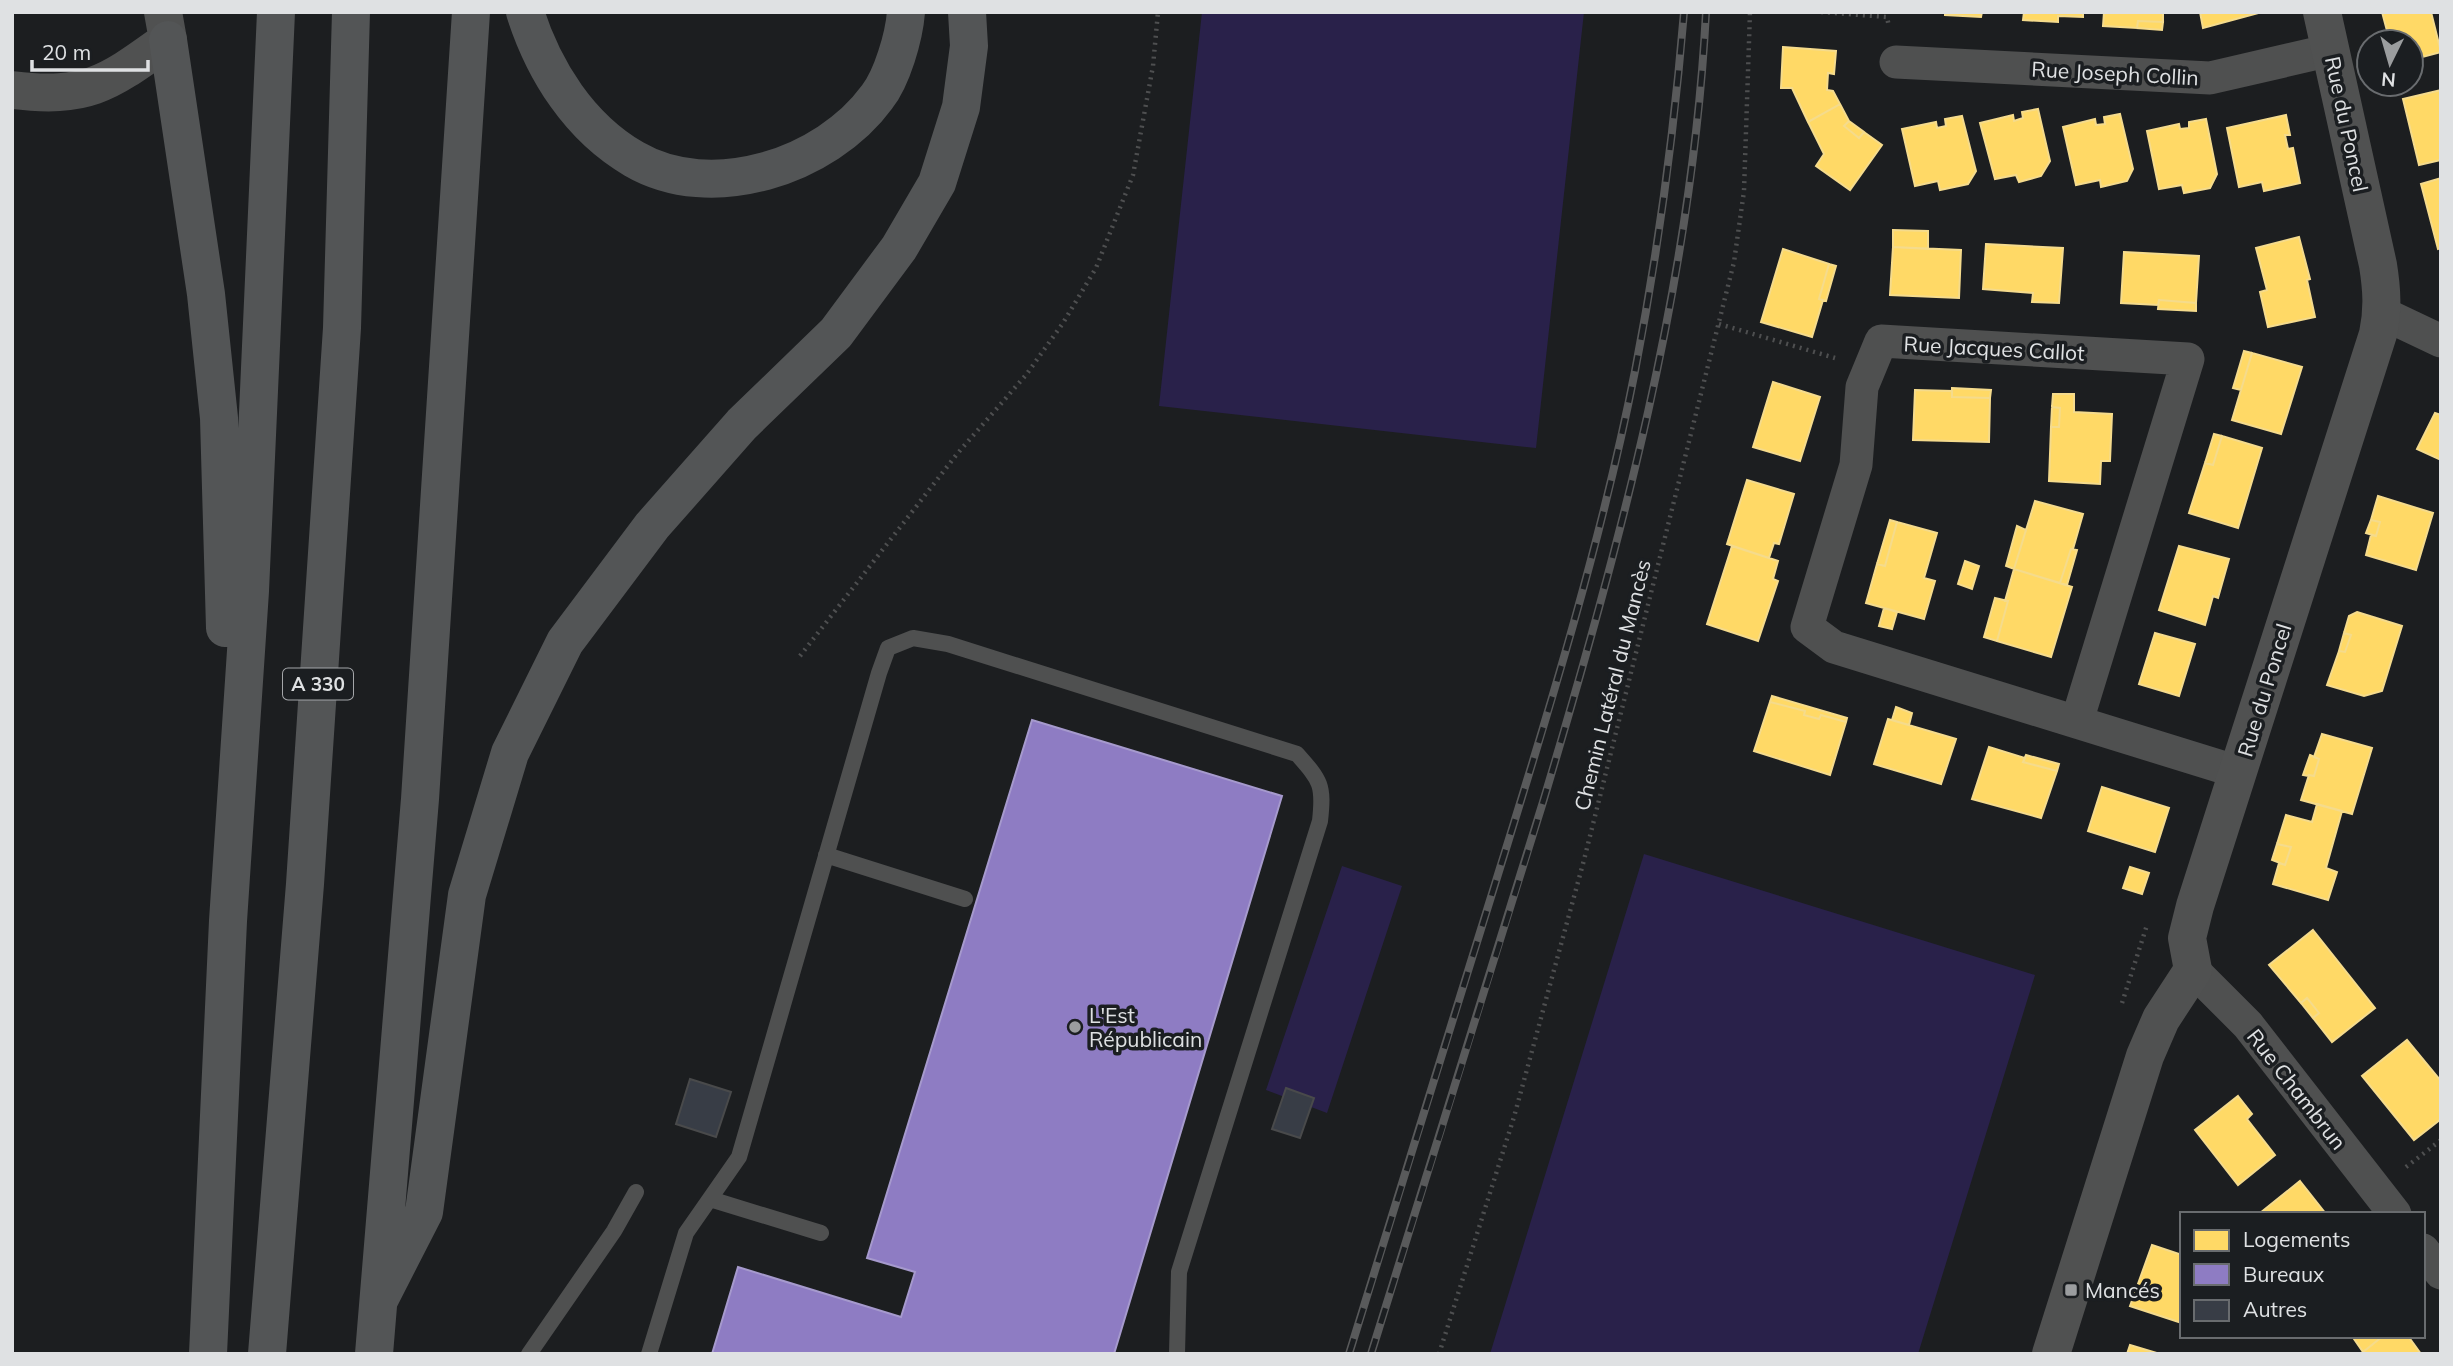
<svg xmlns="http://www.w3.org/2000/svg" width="2453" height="1366" font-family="Mulish,sans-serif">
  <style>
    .green { fill: #29214a }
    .homes { fill: #ffd966; stroke: #f5db8c; stroke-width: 2 }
    .offices { fill: #8e7cc3; stroke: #a69acd; stroke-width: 2 }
    .building { fill: #383d46; stroke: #494a4b; stroke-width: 2 }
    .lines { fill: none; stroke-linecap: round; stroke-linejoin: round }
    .path { stroke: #4e4f50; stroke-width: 4.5; stroke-dasharray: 2 5; stroke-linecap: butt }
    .lane { stroke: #4f5050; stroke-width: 16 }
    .street { stroke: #4f5050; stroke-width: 33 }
    .secondary { stroke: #505151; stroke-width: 38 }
    .highway { stroke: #535556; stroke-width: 38 }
    .rail-casing { stroke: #595a5b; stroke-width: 8 }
    .rail { stroke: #1b1e21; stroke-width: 5; stroke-dasharray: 16; stroke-linecap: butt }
    .poi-dot { fill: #9b9d9f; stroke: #1b1e21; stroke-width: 2.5 }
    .labels { text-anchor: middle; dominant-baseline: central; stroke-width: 7; stroke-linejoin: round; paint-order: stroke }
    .shield { fill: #1b1e21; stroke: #a4a6a9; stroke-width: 2 }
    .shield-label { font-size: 19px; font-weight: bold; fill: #dfe1e3 }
    .street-label { font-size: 21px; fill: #dfe1e3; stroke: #1b1e21 }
    .poi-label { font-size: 21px; fill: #dfe1e3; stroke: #1b1e21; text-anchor: start }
  </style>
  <rect width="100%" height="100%" fill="#1c1e20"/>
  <path class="green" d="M1202 12H1584L1536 448 1159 406Z
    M1644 854 2035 975 1918 1354H1490Z
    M1342 866 1402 886 1327 1113 1266 1090Z"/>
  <path class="homes" d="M1945 12H1982L1981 17 1945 15Z
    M2024 12H2083V17L2058 16V22L2023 20Z
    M2104 12H2163V22L2138 21 2137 28 2103 26Z
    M2200 12H2262L2203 28Z
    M2382 12H2431L2441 52 2411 60V42H2390Z
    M2138 21 2163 22 2162 30 2137 28Z
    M1783 47 1836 51 1834 74 1828 73 1827 90 1833 91 1840 104 1808 122 1792 88H1781Z
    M2441 90V160L2419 165 2403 99Z
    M1840 104 1849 121 1844 126 1859 138 1864 132 1882 145 1850 190 1816 166 1824 154 1808 122Z
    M2038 109 2050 161 2041 176 2019 182 2016 175 1995 179 1980 123 2013 115 2014 121 2023 118 2022 112Z
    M2120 114 2133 169 2127 181 2101 187 2100 180 2076 185 2063 127 2095 119 2096 125 2105 124 2104 117Z
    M2286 115 2290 135H2285L2288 149 2293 148 2300 183 2264 191 2262 182 2239 187 2227 128Z
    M1962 116 1976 171 1968 184 1940 190 1938 181 1915 186 1902 129 1936 122 1937 128 1946 126 1945 119Z
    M2206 119 2217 174 2210 188 2184 193 2182 185 2159 189 2147 131 2179 124 2180 129 2189 128V122Z
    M1849 121 1864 132 1859 138 1844 126Z
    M2441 178V248L2438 249 2421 184Z
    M1893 230 1928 231V249L1893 247Z
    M2299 237 2310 279 2307 280 2315 317 2268 327 2260 292 2267 290 2256 248Z
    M1986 244 2063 248 2059 303 2032 302 2033 293 1983 289Z
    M1893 247 1961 250 1959 298 1890 295Z
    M1783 249 1829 264 1819 299 1823 300 1812 337 1761 322Z
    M2124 252 2199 256 2196 303 2159 300 2158 305 2121 303Z
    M1829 264 1836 266 1826 301 1819 299Z
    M2159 300 2196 303V311L2158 309Z
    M2244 351 2252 353 2241 390 2233 388Z
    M2252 353 2302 367 2281 434 2232 420Z
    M1773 382 1820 397 1800 461 1753 447Z
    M1952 388 1991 390 1990 398 1952 397Z
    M1915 390 1952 391V397L1990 398 1989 442 1913 440Z
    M2053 394H2074V412L2112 414 2110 461H2101L2100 484 2049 481 2051 427H2059L2060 408 2052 407Z
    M2052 407 2060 408 2059 427H2051Z
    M2435 413 2441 415V460L2417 449Z
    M2214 434 2222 436 2213 465 2205 463Z
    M2222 436 2262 448 2238 528 2189 513 2205 463 2213 465Z
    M1747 480 1794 494 1779 544 1774 543 1769 558 1727 544Z
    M2378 496 2433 513 2416 570 2366 555 2371 535 2376 536 2380 522 2371 520Z
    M2035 501 2083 514 2073 549H2071L2060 583 2014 569Z
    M1890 520 1897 522 1885 566 1877 564Z
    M2371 520 2380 522 2376 536 2366 533Z
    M1897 522 1937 533 1924 578 1935 581 1924 619 1866 603 1877 564 1885 566Z
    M2017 526 2026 530 2014 569 2006 566Z
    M1732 546 1778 561 1773 579 1778 581 1758 641 1707 624Z
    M2179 546 2229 559 2218 598 2213 596 2205 625 2159 610Z
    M2071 549 2077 550 2067 585 2060 583Z
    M1965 561 1979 566 1972 589 1958 584Z
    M2014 569 2072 587 2051 657 1997 641 2008 601H2005Z
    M1995 598 2008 601 1997 641 1984 637Z
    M1884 608 1897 612 1892 629 1879 626Z
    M2357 612 2402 626 2382 691 2364 696 2327 685 2339 651 2345 652 2351 635 2344 633 2349 616Z
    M2155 633 2195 644 2179 696 2139 684Z
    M2344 633 2351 635 2345 652 2339 651Z
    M1772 696 1847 718 1846 722 1821 715 1819 719 1804 715 1805 711 1770 702Z
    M1770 702 1805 711 1804 715 1819 719 1821 715 1846 722 1830 775 1754 751Z
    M1896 707 1912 713 1909 725 1892 720Z
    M1888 719 1956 739 1941 784 1874 764Z
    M2322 734 2372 748 2352 814 2301 800 2309 775 2314 776 2319 759 2314 757Z
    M1989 747 2025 758 2023 762 2057 771 2041 818 1972 799Z
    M2026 755 2059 764 2057 771 2023 762Z
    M2310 755 2319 759 2314 776 2309 775 2308 776 2303 775Z
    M2102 787 2169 808 2155 852 2088 831Z
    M2317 804 2342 811 2326 868 2337 872 2328 900 2273 884 2279 863 2285 865 2291 847 2277 844 2286 815 2312 822Z
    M2277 844 2291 847 2285 865 2272 860Z
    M2130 867 2149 873 2142 894 2123 888Z
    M2313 930 2375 1008 2332 1042 2313 1018 2319 1013 2307 998 2301 1003 2269 965Z
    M2307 998 2319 1013 2313 1018 2301 1003Z
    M2407 1040 2441 1081V1119L2414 1140 2362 1076Z
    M2238 1096 2252 1114 2247 1119 2275 1155 2238 1185 2195 1130Z
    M2300 1181 2326 1214H2261L2260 1213Z
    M2152 1245 2182 1255V1323L2130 1306Z
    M2352 1336H2383L2363 1352Z
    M2383 1336H2408L2421 1354H2365L2363 1352Z
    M2130 1345 2160 1354H2127Z"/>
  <path class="offices" d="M1032 720 1282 796 1114 1354H712L738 1267 901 1317 915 1272 867 1258Z"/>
  <path class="building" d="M690 1079 731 1092 716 1137 676 1124Z
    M1286 1088 1314 1098 1300 1138 1272 1129Z"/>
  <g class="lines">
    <path class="path" d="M1821 12 1887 17 1889 27
      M1719 324 1835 358
      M800 656 957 454 1026 375 1063 323 1096 268 1133 175 1153 66 1158 12
      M2122 1003 2147 925
      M2406 1167 2441 1140
      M1439 1354 1514 1117 1584 860 1734 262 1744 191 1750 12"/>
    <path class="lane" d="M826 855 965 899
      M710 1199 821 1233
      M529 1354 614 1231 636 1192
      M649 1354 686 1233 739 1157 879 673 888 648 913 638 948 644 1297 754C1321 781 1324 785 1320 821L1179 1272 1177 1354"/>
    <path class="street" d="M1896 62 2210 78 2331 50
      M2382 313 2441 341
      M2077 721 2188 359 1881 341 1862 387 1856 465 1807 627 1834 647 2238 772
      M2193 970 2248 1025 2395 1214
      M2423 1250 2441 1273"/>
    <path class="secondary" d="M12 90C89 99 108 83 168 40L163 12
      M2051 1354 2145 1056 2161 1019 2193 970 2187 938 2195 906 2378 334C2383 310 2382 290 2378 265L2322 12"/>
    <path class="highway" d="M525 12C544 71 579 127 634 159 711 204 826 167 877 97 892 78 904 37 906 12
      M168 40 206 294 219 418 225 628
      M380 1298 424 1212 467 895 510 753 565 642 652 526 742 424 836 333 899 248 937 183 961 107 969 46 967 12
      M208 1354 228 921 250 591 276 12
      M267 1354 305 884 342 328 351 12
      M374 1354 420 799 471 12"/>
    <g class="rail-casing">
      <path id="rail" d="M1349 1354C1400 1192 1450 1030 1500 868 1551 704 1602 539 1635 371 1658 252 1674 133 1684 12
        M1371 1354C1429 1170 1487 986 1543 802 1620 544 1692 282 1706 12"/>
    </g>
    <use href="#rail" class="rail"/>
  </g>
  <g class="poi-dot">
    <circle cx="1075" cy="1027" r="7"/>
    <rect x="2064" y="1283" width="14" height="14" rx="3.5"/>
  </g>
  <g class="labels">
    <rect class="shield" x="283" y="668.5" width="70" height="31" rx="5"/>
    <g class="shield-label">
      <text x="318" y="684">A 330</text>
    </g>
    <g class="street-label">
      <text transform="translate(2115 73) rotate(3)">Rue Joseph Collin</text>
      <text transform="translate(2347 124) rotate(78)">Rue du Poncel</text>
      <text transform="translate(1994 348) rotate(3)">Rue Jacques Callot</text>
      <text transform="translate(1612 685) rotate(-76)">Chemin Latéral du Mancès</text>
      <text transform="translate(2264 690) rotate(-73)">Rue du Poncel</text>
      <text transform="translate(2297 1089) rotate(52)">Rue Chambrun</text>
    </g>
    <g class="poi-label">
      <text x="1089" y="1015">L'Est<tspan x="1089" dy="24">Républicain</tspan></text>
      <text x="2085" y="1290">Mancés</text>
    </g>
  </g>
  <rect width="2453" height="1366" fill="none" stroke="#dfe1e3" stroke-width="28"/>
  <rect x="2180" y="1212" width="245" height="126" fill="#1b1e21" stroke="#696c6f" stroke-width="2"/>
  <rect x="2194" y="1230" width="35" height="21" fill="#ffd966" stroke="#696c6f" stroke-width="2"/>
  <text x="2243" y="1247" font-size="21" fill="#dfe1e3">Logements</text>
  <rect x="2194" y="1264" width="35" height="21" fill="#8e7cc3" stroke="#696c6f" stroke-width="2"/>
  <text x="2243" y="1282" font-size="21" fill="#dfe1e3">Bureaux</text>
  <rect x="2194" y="1300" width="35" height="21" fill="#383d46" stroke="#696c6f" stroke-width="2"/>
  <text x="2243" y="1317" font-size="21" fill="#dfe1e3">Autres</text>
  <g transform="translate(2390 63) rotate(185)"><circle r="33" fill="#1b1e21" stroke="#696c6f" stroke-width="2"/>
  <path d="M0-5L12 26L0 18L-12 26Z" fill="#9b9d9f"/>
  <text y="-10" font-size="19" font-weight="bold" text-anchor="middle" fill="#dfe1e3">N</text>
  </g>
  <path d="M32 60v10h116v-10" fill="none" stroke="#dfe1e3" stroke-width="3.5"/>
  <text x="42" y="60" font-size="21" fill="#dfe1e3" stroke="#1b1e21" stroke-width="5" paint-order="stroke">20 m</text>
</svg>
